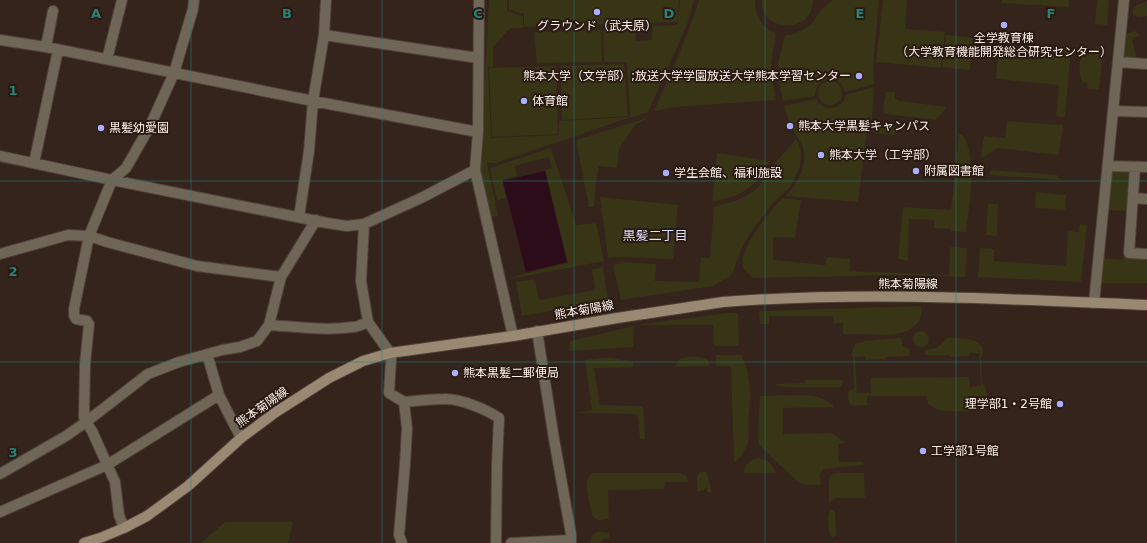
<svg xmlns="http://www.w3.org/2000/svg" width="1147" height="543" font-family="'DejaVu Sans','Noto Sans JP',sans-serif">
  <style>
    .green { fill: #383416 }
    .water { fill: #2d0c19 }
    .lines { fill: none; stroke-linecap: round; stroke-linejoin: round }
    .minor-casing { stroke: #504139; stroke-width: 12 }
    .secondary-casing { stroke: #504139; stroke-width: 12 }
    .minor { stroke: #706658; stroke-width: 10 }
    .secondary { stroke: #998972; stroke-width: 10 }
    .grid { fill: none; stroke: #27827b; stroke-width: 1; stroke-opacity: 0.55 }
    .poi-dot { fill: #abaffb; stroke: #2a1b12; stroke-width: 1.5 }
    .labels { text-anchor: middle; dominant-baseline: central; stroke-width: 4; stroke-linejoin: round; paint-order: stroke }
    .poi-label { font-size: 12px; fill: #fdf2ec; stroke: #2a1b12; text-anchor: start }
    .street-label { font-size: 12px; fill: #fdf2ec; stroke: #2a1b12 }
    .neighbourhood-label { font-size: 13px; fill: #dddffd; stroke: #2a1b12 }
    .grid-label { font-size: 13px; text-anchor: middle; font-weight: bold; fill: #27827b; stroke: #2a1b12; stroke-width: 4; stroke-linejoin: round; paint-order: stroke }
  </style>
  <rect width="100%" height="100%" fill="#34241c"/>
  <path class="green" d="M489 0H507V11L523 16V28H510L493 47V67H488L491 138 559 135V121L629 117V118L495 163H487L498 216 491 217 480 169Z
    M509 0H679L677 22 524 27V14L509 10Z
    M680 0H694L687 25 648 112 630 118 627 62H604L603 28 635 27 636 41 652 40 653 26 677 25Z
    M699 0H755C755 16 761 27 776 33L771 64V74L776 100 675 107 654 111C670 74 687 38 699 0Z
    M762 0H813C813 35 760 33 762 0Z
    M833 0H879L873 66 874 84 845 92C839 72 816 76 815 96L783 101 779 82 778 63 785 35H792L796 33 811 25 821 10Z
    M883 0H907L905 29 945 32 941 68 876 62Z
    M1002 0H1069V7L1002 3Z
    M1097 0H1109L1107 25 1095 24Z
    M1147 1V16L1139 17 1133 15V10L1135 6Z
    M601 30 602 62 537 63 534 32Z
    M1135 31 1140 36 1132 38 1137 59H1121L1124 35Z
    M946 35 973 38 970 70 942 67Z
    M999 43H1003V46L1064 52 1065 47 1071 48 1065 117 1056 116 1059 85 996 79Z
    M1104 44 1099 90 1087 89 1088 83 1082 82C1075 56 1082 53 1104 44Z
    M624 64 628 116 562 120 560 66Z
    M556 66 558 134 492 137 489 68Z
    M818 93a12 12 0 1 1 24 0a12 12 0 1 1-24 0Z
    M874 87 872 118 867 132 858 202 785 196C799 183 810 162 801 143 800 140 797 138 796 135 791 126 787 117 784 106L816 99C823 113 843 110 846 95Z
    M886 92H895V98L900 101 947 107 936 120 886 114 884 113 883 109Z
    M650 117 635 125 619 149 617 168 599 166 596 181 594 207H589L576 140Z
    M1007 121 1063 125 1059 155 997 148 984 157H982L981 155 984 136 1005 138Z
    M874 124 896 126 895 135 873 133Z
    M959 134C965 135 965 138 967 143 976 172 969 202 966 232L951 231V229L934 228V220L909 219 908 261 898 259 903 207 951 210Z
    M796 139 799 144 801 153 800 167 790 187 773 203 751 232 743 245 733 272 730 276 713 286 621 300 613 265 622 262 656 264 655 281 699 282 701 258H710L714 207 738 200 752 192 759 186 775 163Z
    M551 148 576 225 596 223 604 261 516 278 515 276 568 263 545 170 552 168 549 157 515 166 517 176 502 180 506 198 497 200 490 168Z
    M717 153 770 161C756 188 741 196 712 202Z
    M990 170 1057 175 1059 179 1062 180 990 175Z
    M1113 171 1128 172 1130 175 1127 211 1107 210 1110 174Z
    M1036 192 1066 195 1065 210 1035 208Z
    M600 197 678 205 673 259 617 257 608 258Z
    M783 198 801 200 795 238 773 237V260L825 265 827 257 850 259V271L949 275 950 247 967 248 965 277 900 275 755 278 752 277 744 270C743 266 742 261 743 257 747 240 770 210 783 198Z
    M988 204H998L997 236 986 235Z
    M1080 224 1087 225 1081 282 978 277 980 248 994 249V261L1066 266 1068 231 1079 232Z
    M1124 253 1128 257 1147 258V283H1099L1102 258 1123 260Z
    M603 267 608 301 522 316 516 282 535 279 539 300 595 290 592 269Z
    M921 306C921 310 922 315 920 319 910 338 883 335 865 334 858 334 850 334 843 334V323H834L833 316H769V324H760L759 311Z
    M728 313H738L739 346H714L713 325H635Z
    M634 326 633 347 570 351 569 348 570 341Z
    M913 339a8 8 0 1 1 16 0a8 8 0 1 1-16 0Z
    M901 338 903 346 909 349 910 356 885 357V359L866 360 865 356 855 357 857 393H871V378L969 377 970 387 981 386 979 353H969V356L949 357V355H925V351L938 347 947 338C959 338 991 337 981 358L982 383C988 388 988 401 987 409 980 412 947 412 939 410 935 409 932 406 928 404L927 396H867V405L855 406 851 405C847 401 848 396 849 391L854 388 853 357 851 355 855 344 865 341Z
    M716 355H741L747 369 750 388V405L748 422 749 441 742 455 736 461H734L731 366H716Z
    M688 357H699L707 359 710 366 674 367 681 358Z
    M602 358H613L621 360 633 362V367L594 368 600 405 643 406 645 439H640L638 417 635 414 577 413 592 410 585 360Z
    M805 380H843V383L840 387H792L777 386 776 384 805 383Z
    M800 395C815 395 821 397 833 405V407L783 408V434L831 433 846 443 838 444 839 462H863L864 465 823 469 820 475 821 485H806L798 482 759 445 758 435 760 396Z
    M759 458C768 460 773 464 776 473H743C745 464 750 460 759 458Z
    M702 472H705L707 473 712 493 707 492 706 487 704 490 698 492 697 491V476L699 473Z
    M593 473H680L686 476 689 482H665L664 489 608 490 609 519C601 520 596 522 592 514 590 506 585 485 588 478 590 475 591 475 593 473Z
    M835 473H864L865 498H835L829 502V478L832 474Z
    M831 509 835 512 836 535 833 538 830 536C829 529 826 516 831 509Z
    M225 522H293L288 543H201Z
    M596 532H604L609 533V538L604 539 599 543H590L591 536Z"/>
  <path class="water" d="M545 171 567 262 526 272 503 181Z"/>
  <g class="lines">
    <g class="minor-casing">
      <path id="minor" d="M479 0 478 132 475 170 513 336
        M324 35 478 58
        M0 40 46 47 313 101 478 132
        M46 47 53 11
        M107 59 122 0
        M1118 62 1147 64
        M1113 111 1147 112
        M0 156 112 180 327 223 347 226 364 224 421 198 475 170
        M34 163 58 50
        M1108 166 1147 167
        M1135 167 1129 253 1147 254
        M1133 198 1147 199
        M299 217 309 151 313 101 324 35 326 0
        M364 224 361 281 368 322 390 353 391 359 389 393 404 402 407 428 405 464 399 535 402 543
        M0 254 68 235 89 236 107 242 197 266 281 277
        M1094 303 1124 0
        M269 325C297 327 326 331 353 327 358 327 363 324 368 322
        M537 331 554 439 571 534V543
        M207 354 219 395 241 438
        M404 402C417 401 431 399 444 399 460 398 487 410 499 418L497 465 496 543
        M0 474 66 436 86 422 148 374 179 362 222 350 240 347 257 341 269 325 281 277 316 220
        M0 512 107 465 219 395
        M124 528 119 515 115 482 92 431 86 422 84 417 85 364 89 324 87 321 76 319 74 315V309L89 236 112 180 126 168 150 126 174 73 193 9 194 0
        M511 543 571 540"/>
    </g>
    <g class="secondary-casing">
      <path id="secondary" d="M84 543 100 538 124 528 147 516 188 486 241 438 276 412 329 378 363 361 390 353 513 336 617 318 723 302C864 291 1006 299 1147 305"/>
    </g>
    <use href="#minor" class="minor"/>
    <use href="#secondary" class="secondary"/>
  </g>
  <path class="grid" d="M191 0V543M382 0V543M574 0V543M765 0V543M956 0V543M0 181H1147M0 362H1147"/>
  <g class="poi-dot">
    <circle cx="597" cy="12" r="4"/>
    <circle cx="1004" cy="25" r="4"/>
    <circle cx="859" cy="76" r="4"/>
    <circle cx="524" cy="101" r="4"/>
    <circle cx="790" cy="126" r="4"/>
    <circle cx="101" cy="128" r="4"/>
    <circle cx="821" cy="155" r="4"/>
    <circle cx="916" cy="171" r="4"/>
    <circle cx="666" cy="173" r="4"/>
    <circle cx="455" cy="373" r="4"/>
    <circle cx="1060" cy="404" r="4"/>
    <circle cx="923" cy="451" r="4"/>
  </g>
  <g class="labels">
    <g class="poi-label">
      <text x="597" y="26" text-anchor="middle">グラウンド（武夫原）</text>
      <text x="1004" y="38" text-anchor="middle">全学教育棟<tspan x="1004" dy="14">（大学教育機能開発総合研究センター）</tspan></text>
      <text x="851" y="76" text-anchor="end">熊本大学（文学部）;放送大学学園放送大学熊本学習センター</text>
      <text x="532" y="101">体育館</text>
      <text x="798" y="126">熊本大学黒髪キャンパス</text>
      <text x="109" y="128">黒髪幼愛園</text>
      <text x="829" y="155">熊本大学（工学部）</text>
      <text x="924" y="171">附属図書館</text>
      <text x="674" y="173">学生会館、福利施設</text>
      <text x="463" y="373">熊本黒髪二郵便局</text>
      <text x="1052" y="404" text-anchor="end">理学部1・2号館</text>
      <text x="931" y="451">工学部1号館</text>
    </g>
    <g class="street-label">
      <text x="908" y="284">熊本菊陽線</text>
      <text transform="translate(584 310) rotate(-10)">熊本菊陽線</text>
      <text transform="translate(262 407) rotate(-35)">熊本菊陽線</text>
    </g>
    <g class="neighbourhood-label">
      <text x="655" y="235">黒髪二丁目</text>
    </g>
  </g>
  <g class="grid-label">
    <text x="96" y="18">A</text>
    <text x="287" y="18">B</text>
    <text x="478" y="18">C</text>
    <text x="669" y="18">D</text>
    <text x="860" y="18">E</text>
    <text x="1051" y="18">F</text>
    <text x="13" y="95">1</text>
    <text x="13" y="276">2</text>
    <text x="13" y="457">3</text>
  </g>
</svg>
